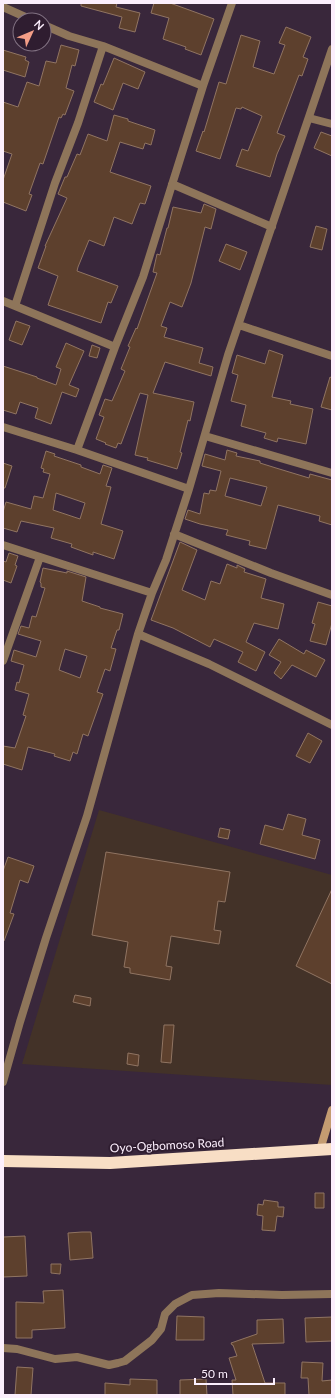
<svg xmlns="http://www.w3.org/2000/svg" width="335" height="1398" font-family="Lato,sans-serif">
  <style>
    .commercial { fill: #433228 }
    .building { fill: #5d402d; stroke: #907462; fill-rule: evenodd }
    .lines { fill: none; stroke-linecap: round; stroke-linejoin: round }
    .street { stroke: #8e755a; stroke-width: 8 }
    .secondary { stroke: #c49c71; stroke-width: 8 }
    .highway { stroke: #f8dec5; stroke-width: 12 }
    .labels { text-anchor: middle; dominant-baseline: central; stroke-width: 4; stroke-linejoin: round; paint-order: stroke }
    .street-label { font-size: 12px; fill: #fceffd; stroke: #2f1d30 }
  </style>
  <rect width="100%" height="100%" fill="#39273b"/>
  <path class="commercial" d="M99 810 332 875V1085L22 1064Z"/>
  <path class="building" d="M81 3H117L116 7 140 13 135 32 119 28 122 17 81 6Z
    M154 3H170L214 19 201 55 185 49 186 47 163 39 169 18 151 13Z
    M286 27 311 37 303 57 308 59 302 76 299 75 277 133 285 136 277 154 270 177 236 166 242 149 248 151 262 116 242 107 241 109 236 108 220 159 196 151 203 131 204 132 219 82 226 84 241 35 260 41 253 67 274 74 285 45 279 43Z
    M61 45 79 50 75 66 72 65 66 88 74 91 65 115 63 114 61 118 59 117 43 164 40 163 29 194 32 195 26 211 3 202V180L12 154 3 151V102L18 107 27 82 39 86 46 61 56 63Z
    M3 50 26 57 25 60 29 62 25 77 3 70Z
    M114 58 145 72 138 89 123 83 113 110 94 102 101 84 103 85Z
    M114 115 128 119V121L155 130 151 145 145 143 143 149 120 142 110 172 151 186 145 204 140 203 132 224 114 217 104 246 89 240 78 267 77 271 118 286 111 303 108 302 101 323 48 305 58 276 38 268 46 246H45L67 198 58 194 65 177H67L77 154 80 155 88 134 107 141Z
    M321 132 332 136V156L314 148Z
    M204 204 216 209 211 229 205 227 191 283 182 307 170 302 161 326 167 328 164 337 203 348 199 363 213 367 211 376 165 362 153 393 194 402 190 421 188 420 180 452 182 453 177 469 147 460 148 458 135 455 148 395 140 393 121 444 118 443 116 448 105 444 106 443 96 439 104 417 99 415 105 399 112 401 125 371 121 369 130 347 128 346 136 328 137 329 157 273 153 272 157 254 160 255 167 228H168L173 207 201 213Z
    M316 226 327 229 322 250 310 247Z
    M226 244 247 252 240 270 219 261Z
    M16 321 30 326 22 345 9 340Z
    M66 343 84 351 69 385 79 389 76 397 62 392 51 424 35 418 38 408 20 402 16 414 3 410V366L37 377V378L56 385 61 369 56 367Z
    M92 345 100 348 97 358 89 356Z
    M269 350 283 355 272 397 291 401 290 404 313 409 306 444 278 438 277 442 264 438 266 433 241 426 246 405 231 401 238 375 232 373 237 355 265 364Z
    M330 377 332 378V410L321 407Z
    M227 450 237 453 236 456 260 461V463L276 468 309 478 310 474 332 480V525L319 521 320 516 278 505 266 549 249 545 250 541 226 535 228 530 200 524 185 519 188 510 200 514 204 493 209 494 210 490 216 491 221 471 202 466 205 454 225 460ZM230 478 267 487 261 506 225 496Z
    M46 451 55 454 54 456 81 465V467L100 474 103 465 112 468 106 486 111 487 101 524 123 531 114 559 93 552V555L71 547 72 544 51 538 54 528 21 521 17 532 3 528V512L6 502 31 509 34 496 43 498 50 474 43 472 44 469 41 468ZM56 493 85 503 80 519 53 510Z
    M3 463 12 466 5 488H3Z
    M180 542 197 550 182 590 205 600 211 581 220 584 227 564 237 568V565L245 569 244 572 266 579 261 598 284 604 278 629 254 623 246 642 265 652 256 671 238 662 243 652 214 639 210 647 173 628 151 620Z
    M9 553 18 556 15 565 17 566 11 583 3 580V561L6 562Z
    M43 568 67 573V571L86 577 82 601 100 607V608L123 614 119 630H117L111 648 116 649 110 671 105 669 97 692 103 694 88 736 83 734 77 754 73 752 70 761 54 756 55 754 28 747 22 770 3 764V746L15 748 26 716 23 715 29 694 15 690 17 682 19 683 24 665 11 661 14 650 36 657 41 641 18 634 21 626 29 628 32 616 36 617 45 588 41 587V583L40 582ZM65 649 87 656 80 678 59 670Z
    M318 602 332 606V623L326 645 310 641 315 624 312 623Z
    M279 639 304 654 306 650 325 660 316 677 292 665 281 679 274 673 281 662 269 655Z
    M308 733 322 741 310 763 296 756Z
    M288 814 306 819 302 835 320 840 315 859 260 844 265 825 283 830Z
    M220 828 230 830 228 839 218 837Z
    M106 852 230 872 225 902 218 901 214 930 221 931 219 944 171 936 166 966 172 967 170 980 130 973V968L124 967 128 942 92 935Z
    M8 857 34 866 28 883 20 880 10 913 14 914 4 941H3V871Z
    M332 889V984L296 966Z
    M75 995 91 998 90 1006 73 1002Z
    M164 1025H174L171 1063 161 1062Z
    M128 1053 139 1055 138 1066 127 1064Z
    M315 1193H324V1208H315Z
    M264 1200 278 1202V1207H284L283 1217 277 1216 275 1231 262 1230 263 1216 257 1215 258 1204 263 1205Z
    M82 1232H91L93 1258 70 1260 68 1233Z
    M25 1236 27 1276 3 1277V1237Z
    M51 1264H61L60 1274 51 1273Z
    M63 1290 65 1328 32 1330V1338H16V1302L44 1303 43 1291Z
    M177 1316 204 1317V1340H176Z
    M332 1317V1341L306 1342 305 1318Z
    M283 1319 284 1343 252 1344 265 1383H285V1395H233L232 1380H236L229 1358 237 1356 233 1345H232L231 1343 257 1334V1320Z
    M302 1362 323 1363 322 1381 332 1380V1395H309L308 1378H301Z
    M17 1367 33 1368 31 1395H15Z
    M130 1379 157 1380V1395H105V1383L130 1385Z
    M206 1379 207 1395H180V1380Z"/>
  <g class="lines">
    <path class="street" d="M3 7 32 20
      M44 25 69 36 103 46 203 86
      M309 118 332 124
      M172 184 272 227
      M3 301 115 347
      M15 306 55 183 78 123 103 46
      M239 325 332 356
      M3 427 77 450 189 489
      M205 436 332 473
      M77 450 115 347 143 277 203 86 232 3
      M174 534 271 573 332 595
      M3 545 152 593
      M138 634 209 664 332 725
      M3 661 40 557
      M3 1082 20 1022 46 938 87 816 138 634 152 593 166 560 189 489 228 355 332 49
      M3 1348 17 1349 55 1359 77 1357 109 1365 118 1363 125 1361 152 1340 161 1329 165 1314 175 1304 192 1295 219 1293 282 1295 332 1294"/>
    <path class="secondary" d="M320 1150 332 1110"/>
    <path class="highway" d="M3 1161 110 1163 332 1149"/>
  </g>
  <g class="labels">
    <g class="street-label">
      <text transform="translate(167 1145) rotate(-3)">Oyo-Ogbomoso Road</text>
    </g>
  </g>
  <rect width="335" height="1398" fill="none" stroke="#fceffd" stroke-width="8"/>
  <g transform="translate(32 32) rotate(46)"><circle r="19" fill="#2f1d30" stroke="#817182"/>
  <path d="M0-3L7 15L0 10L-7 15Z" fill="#f49e87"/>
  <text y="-6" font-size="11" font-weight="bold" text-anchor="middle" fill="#fceffd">N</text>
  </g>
  <path d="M195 1378v6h79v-6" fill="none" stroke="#fceffd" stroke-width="2"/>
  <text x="201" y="1378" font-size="12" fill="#fceffd" stroke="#2f1d30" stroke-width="3" paint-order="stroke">50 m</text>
</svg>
